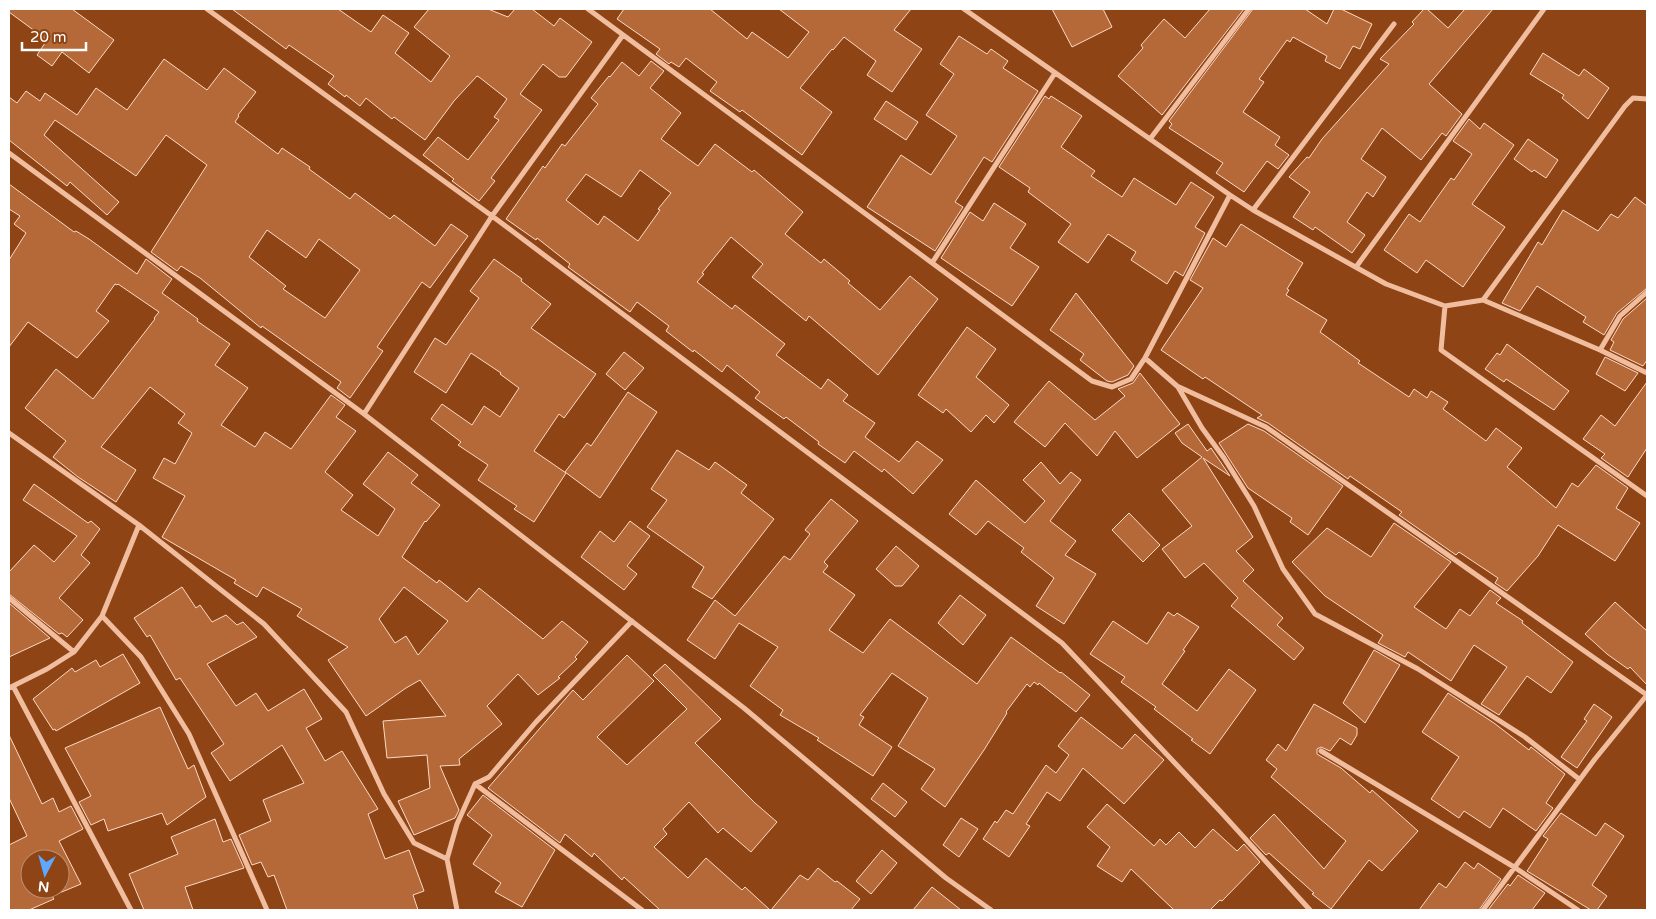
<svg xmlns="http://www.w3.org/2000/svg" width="1656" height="919" font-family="'Varela Round',sans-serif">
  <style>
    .building { fill: #b56838; stroke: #fcdac5; fill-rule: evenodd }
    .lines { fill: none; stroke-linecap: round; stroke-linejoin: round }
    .street { stroke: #f1bd9f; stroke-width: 5 }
  </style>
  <rect width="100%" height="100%" fill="#8e4414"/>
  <path class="building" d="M9 9H72L114 40 89 73 62 52 52 66 37 55 47 40 9 12Z
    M232 9H338L371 32 383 15 409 33 395 53 431 82 450 56 414 27 429 9H488L508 17 515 9H532L554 26 560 18 592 42 566 77H559L543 64 520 94 542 110 491 178 495 181 479 201 452 181 454 179 423 155 438 137 468 160 499 120 494 117 507 99 479 77 477 76 454 101 425 140 394 117 392 119 366 98 360 106 346 95 345 97 328 84 334 76 289 45 286 49Z
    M624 9H710L747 39 752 32 788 58 809 32 779 9H911L894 30 922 49 892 92 867 75 876 61 844 37 833 50 832 49 800 88 832 112 802 155 742 110 740 112 710 91 717 82 686 58 679 67 671 62 669 64 656 54 660 49 617 19Z
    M1052 9H1103L1112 27 1072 47Z
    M1210 9H1244L1162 115 1118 76 1143 48 1141 45 1164 19 1185 38Z
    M1253 9H1305L1327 24 1334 9H1341L1372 24 1360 49 1353 46 1340 69 1325 61 1327 56 1293 37 1290 42 1287 40 1259 79 1264 82 1243 112 1280 137 1275 145 1289 155 1278 169 1267 161 1244 192 1216 173 1223 163 1169 128 1172 124 1169 121Z
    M1424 9H1427L1448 28 1465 9H1493L1429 84 1462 114 1446 136 1442 133 1421 160 1382 128 1361 159 1386 177 1373 197 1367 192 1347 222 1365 235 1352 253 1315 227 1313 230 1293 217 1310 192 1289 177 1307 157 1309 158 1322 139 1389 64 1380 59 1414 24 1412 22Z
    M959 36 987 54 991 49 1008 61 1003 68 1038 91 992 162 984 157 955 202 963 207 935 251 867 207 901 155 931 175 957 136 926 115 954 74 940 64Z
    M1543 53 1579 76 1584 69 1609 88 1588 119 1562 98 1564 95 1530 74Z
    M164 59 207 90 224 68 256 92 238 115 239 116 235 122 278 154 282 148 310 167 309 169 350 199 355 193 390 219 394 215 435 246 451 224 468 236 430 288 422 282 377 347 383 351 350 398 337 388 341 382 262 326 261 328 200 278 181 266 177 271 151 252 207 165 166 135 136 176 55 120 44 135 119 202 107 215 70 182 67 186 9 140V97L17 103 26 91 40 101 45 93 77 115 96 88 127 110ZM267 230 306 258 319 239 360 270 325 318 283 289 286 286 249 257Z
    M651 61 664 71 650 88 681 113 661 139 698 166 715 144 752 172 754 170 803 212 785 234 821 263 824 259 850 281 848 283 880 310 910 276 938 299 878 375 809 316 806 321 752 277 763 264 731 237 702 273 704 274 697 282 732 309 735 305 785 344 776 355 821 389 828 379 848 395 843 401 875 423 865 437 899 462 917 441 943 460 913 494 884 469 882 472 854 451 845 463 818 444 819 442 786 417 784 419 755 398 760 392 727 365 722 372 694 350 693 352 666 331 669 326 637 302 630 312 568 267 570 264 537 238 536 240 506 219 543 166 545 168 562 144 565 146 598 104 591 98 609 76 610 77 622 62 639 76ZM640 170 671 193 658 209 660 210 638 241 604 216 598 225 566 200 586 174 621 197Z
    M1045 96 1049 99 1051 96 1082 116 1061 147 1095 171 1091 176 1122 197 1134 178 1176 205 1191 182 1214 197 1195 227 1205 233 1183 276 1175 271 1167 284 1131 260 1136 252 1108 234 1088 263 1058 242 1071 224 1028 192 1030 188 999 167Z
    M886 101 918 122 906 140 874 119Z
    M1469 119 1480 129 1484 123 1514 145 1472 204 1505 227 1463 287 1426 260 1417 273 1384 250 1409 214 1420 222 1451 178 1454 180 1472 154 1453 141Z
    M1528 139 1558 160 1546 178 1534 170 1532 172 1514 159Z
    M9 184 74 232 76 231 89 239 137 274 146 259 172 279 162 293 198 319 197 321 230 344 215 365 248 388 221 425 255 447 265 432 291 449 331 395 345 405 336 417 356 431 325 472 353 495 341 510 378 536 395 509 363 484 388 452 418 475 411 483 440 505 426 522 425 521 402 557 437 583 439 580 467 602 479 588 543 639 562 621 588 642 575 657 577 659 558 677 560 678 538 695 518 674 487 706 502 724 459 759 460 765 440 766 459 810 455 818 414 835 398 801 430 788 427 755 387 758 383 721 446 716 420 680 406 688 366 716 328 660 348 647 297 616 302 609 263 587 257 597 234 583 236 580 162 537 185 496 153 478 164 458 175 464 192 433 178 423 185 414 150 387 101 447 136 470 116 502 78 477 53 457 66 441 25 408 56 369 93 399 155 319 154 318 159 312 118 284 117 285 115 284 96 311 109 321 77 358 28 322 9 347V260L26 233 14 224 20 216 9 209ZM404 587 448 621 418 655 406 636 395 643 379 619Z
    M1635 197 1647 206V288L1617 313 1604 335 1583 322 1586 317 1537 286 1520 311 1502 303 1538 242 1542 245 1563 210 1598 231 1611 214 1618 218Z
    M994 203 1026 224 1010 248 1039 267 1012 306 941 258 970 212 983 221Z
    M1241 224 1303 263 1287 289 1289 290 1286 295 1327 320 1320 332 1360 361 1358 363 1409 397 1414 389 1427 398 1431 391 1448 402 1443 409 1486 441 1496 428 1522 448 1507 467 1556 508 1572 483 1578 487 1596 465 1628 488 1616 508 1640 523 1615 561 1558 525 1538 556 1507 591 1495 583 1498 578 1459 552 1456 555 1399 515 1402 512 1350 476 1348 479 1268 423 1257 418 1262 415 1205 377 1203 379 1161 350 1203 288 1190 280 1213 238 1226 247Z
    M494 259 522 279 521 281 551 304 531 328 596 374 564 418 559 414 534 451 566 473 534 522 514 509 517 506 478 480 488 465 458 445 461 442 431 419 442 404 472 425 484 406 500 417 519 388 500 374 501 373 471 353 446 393 414 372 435 338 446 345 479 298 470 291Z
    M1076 293 1134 366 1128 375 1112 382 1107 381 1080 360 1084 354 1050 330Z
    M1647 298V360L1643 366 1610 350 1614 342 1611 340 1623 319Z
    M967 327 996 349 976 377 1009 405 994 423 986 415 971 432 946 409 943 413 918 395Z
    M1507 344 1569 391 1554 410 1506 379 1504 382 1485 369 1497 353 1500 355Z
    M624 352 644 368 625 390 606 374Z
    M1605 357 1638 373 1625 391 1596 374Z
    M1140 373 1180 424 1137 458 1115 431 1097 456 1065 423 1045 447 1014 422 1049 381 1095 420 1125 396 1118 389 1133 383Z
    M1647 382V448L1628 477 1601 458 1605 454 1583 439 1601 415 1615 426Z
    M628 392 657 412 600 498 565 472 587 443 591 446Z
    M1188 424 1207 451 1211 448 1230 476 1203 458 1253 537 1236 551 1254 570 1243 581 1283 618 1277 625 1304 648 1294 660 1231 606 1238 598 1204 563 1185 578 1162 549 1192 526 1162 490 1202 457 1182 443 1175 433Z
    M1248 424 1264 431 1343 486 1308 535 1290 522 1292 518 1248 488 1219 443Z
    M677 450 709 470 715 462 747 485 741 493 774 519 712 599 692 587 704 567 647 527 667 500 651 489Z
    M1041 462 1060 484 1071 472 1081 480 1050 521 1076 541 1065 555 1096 574 1064 624 1036 606 1054 578 1021 552 1024 548 988 521 976 535 949 514 976 480 1025 523 1045 501 1023 480Z
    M34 484 88 523 91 521 100 529 81 555 90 563 59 598 83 620 67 637 62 633 59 634 9 594V572L34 545 54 562 77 536 23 500Z
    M831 499 858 521 824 562 828 566 823 572 855 595 829 630 863 653 890 619 977 684 1011 637 1060 673 1061 672 1090 695 1076 712 1039 683 1038 685 1034 682 1030 687 1027 684 1006 712 1007 713 984 750 945 807 921 789 935 769 898 746 928 698 892 673 860 715 864 717 859 725 892 747 873 776 817 740 819 738 780 715 783 710 750 686 778 647 739 623 715 659 687 640 715 600 735 616 784 556 790 560 810 534 805 530Z
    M1129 513 1160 545 1143 562 1112 530Z
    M630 521 650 536 627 566 637 574 624 590 581 557 600 531 614 542Z
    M1394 523 1451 562 1414 607 1446 629 1460 609 1470 616 1490 590 1501 598 1496 603 1523 621 1522 623 1573 662 1551 693 1527 676 1499 715 1481 704 1507 667 1474 645 1451 681 1408 652 1405 657 1378 643 1383 635 1325 596 1292 562 1327 528 1371 557Z
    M896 546 919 566 902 586H895L876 569Z
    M182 587 196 608 200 605 212 622 226 615 237 625 243 622 257 637 207 664 236 706 256 693 268 711 304 689 322 719 306 728 325 761 342 751 378 809 368 814 385 859 409 850 424 891 413 895 418 910H287L274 875 268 877 261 862 252 865 239 835 271 821 263 800 304 783 282 745 230 781 211 753 224 744 180 678 176 680 150 635 147 637 134 618Z
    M960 595 986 615 963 645 938 623Z
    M1615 602 1647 631V685L1630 667 1628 669 1607 654 1585 634Z
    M9 603 50 638 9 657Z
    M1168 612 1174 616 1177 613 1199 627 1183 650 1185 651 1162 684 1197 711 1229 669 1256 690 1210 754 1191 740 1193 739 1154 709 1156 707 1121 682 1125 677 1090 654 1113 621 1147 644Z
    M1374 650 1400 665 1365 723 1343 703Z
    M123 654 140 683 56 731 55 729 53 730 33 699 72 668 75 672 96 660 100 667Z
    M627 655 654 681 597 737 627 765 687 709 653 675 665 664 721 719 695 743 755 803 777 822 751 852 723 828 718 833 689 802 663 829 667 834 654 847 688 878 706 858 742 890 745 887 770 910H660L624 877 622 880 594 853 592 857 565 834 560 843 488 788 573 690 583 700Z
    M1448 693 1494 723 1529 750 1531 747 1565 774 1546 803 1553 808 1536 831 1503 808 1490 828 1464 811 1459 818 1431 799 1459 757 1422 732Z
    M1314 704 1357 728V735L1351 745 1340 738 1330 751 1321 747 1317 749V754L1341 768 1370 793 1372 790 1418 831 1382 871 1369 860 1331 909 1312 894 1314 893 1269 853 1266 855 1250 838 1274 814 1324 869 1346 841 1271 777 1277 769 1266 760 1278 744 1286 751Z
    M1594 704 1612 717 1577 768 1561 757 1587 721 1584 719Z
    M160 707 188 769 194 765 206 797 167 825 162 813 108 831 104 819 91 825 79 802 91 796 65 748Z
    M1081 717 1122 749 1135 734 1164 760 1124 804 1083 768 1060 801 1047 792 1026 824 1030 826 1009 857 983 839 995 821 997 823 1006 810 1013 814 1046 765 1056 773 1069 755 1058 746Z
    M9 735 42 804 53 798 59 812 71 806 83 829 59 841 81 884 52 896 54 899 29 910H9V845L27 836 9 798ZM30 859H60V889H30Z
    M883 783 907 802 895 817 871 799Z
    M483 795 555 850 522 907 495 892 501 883 473 864 492 835 467 815Z
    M1107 804 1154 846 1160 839 1166 845 1179 832 1195 848 1213 829 1237 851 1244 844 1260 862 1222 901 1220 900 1210 910H1174L1131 869 1122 882 1097 866 1110 847 1087 827Z
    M1561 813 1596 836 1605 823 1624 836 1592 885 1607 896 1597 910H1591L1527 871 1548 839 1543 836Z
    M961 818 978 829 959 857 943 845Z
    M215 819 223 842 231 839 244 868 185 887 193 910H144L129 874 178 854 171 837Z
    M882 850 897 863 871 894 856 881Z
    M1465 862 1474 869 1478 863 1501 879 1479 910H1419L1439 883 1446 888Z
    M818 868 835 882 837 881 860 899 851 910H771L800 875 808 880Z
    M1518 875 1545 893 1532 910H1488L1508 884 1510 886Z
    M932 887 961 910H913Z"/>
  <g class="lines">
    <path class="street" d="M207 9 492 216 1062 643 1220 811 1310 910
      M588 9 1092 381 1112 387 1131 379 1145 358 1230 195
      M964 9 1230 195 1253 210 1386 284 1445 306 1483 300 1600 350 1647 373
      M1150 139 1249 9
      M9 153 364 414 744 708 946 878 991 910
      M1253 210 1394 24
      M932 263 1055 73
      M1356 267 1544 9
      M1483 300 1625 106 1633 98 1647 99
      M1445 306 1441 350 1647 496
      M1600 350 1620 316 1647 292
      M1145 358 1177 386 1266 427 1647 695
      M1178 387 1202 428 1224 458 1254 506 1283 569 1315 614 1418 669 1525 737 1579 779
      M364 414 492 216 623 35
      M9 433 139 525 264 624 346 712 384 794 414 843 447 859
      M9 598 74 652
      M102 616 141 657 189 734 267 910
      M13 686 131 910
      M9 688 47 669 74 652 102 616 139 525
      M1321 751 1514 867 1578 910
      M475 784 642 910
      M457 910 447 859 457 824 475 784 489 777 536 722 632 621
      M1483 910 1595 759 1647 695"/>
  </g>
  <rect width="1656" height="919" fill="none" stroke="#ffffff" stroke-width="20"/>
  <g transform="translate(45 874) rotate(186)"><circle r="24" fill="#8e4414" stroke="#bb8f72"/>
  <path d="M0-4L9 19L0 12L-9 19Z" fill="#5ea9ff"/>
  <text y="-8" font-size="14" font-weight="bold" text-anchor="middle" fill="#ffffff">N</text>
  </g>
  <path d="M22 42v8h64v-8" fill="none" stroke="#ffffff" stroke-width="2.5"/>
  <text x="30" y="42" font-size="15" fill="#ffffff" stroke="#8e4414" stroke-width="4" paint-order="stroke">20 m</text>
</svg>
